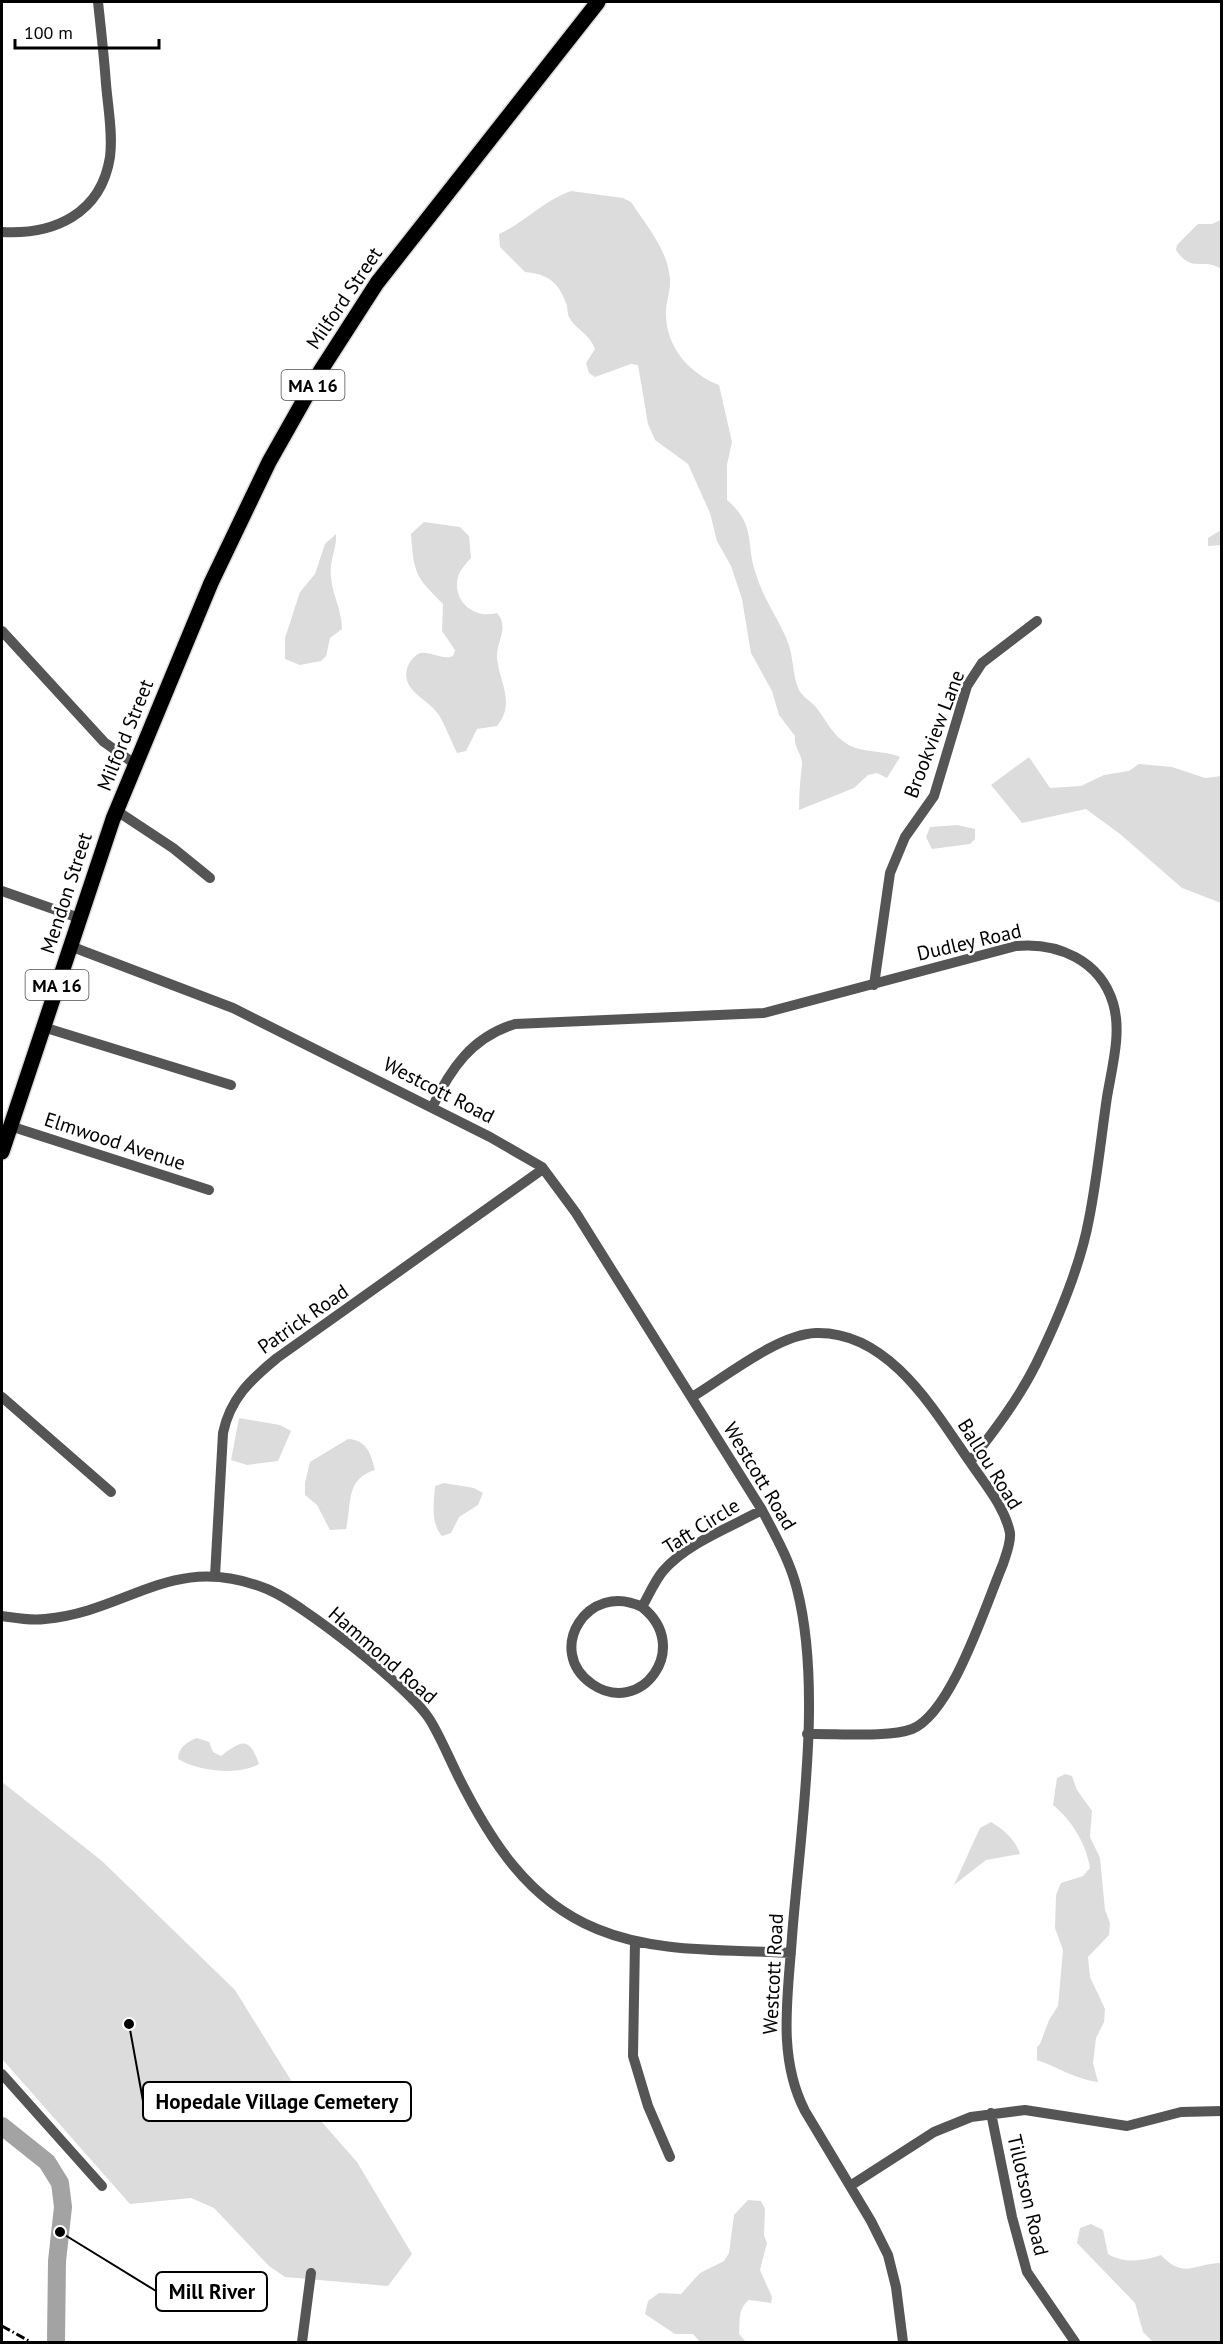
<svg xmlns="http://www.w3.org/2000/svg" width="1223" height="2344" font-family="'PT Sans',sans-serif">
  <style>
    .green { fill: #dcdcdc }
    .lines { fill: none; stroke-linecap: round; stroke-linejoin: round }
    .river { stroke: #a3a3a3; stroke-width: 18 }
    .primary-casing { stroke: #dbdbdb; stroke-width: 18 }
    .street { stroke: #555; stroke-width: 10 }
    .primary { stroke: #000; stroke-width: 15 }
    .rail { stroke: #000; stroke-width: 3; stroke-dasharray: 9 3 1.5 3; stroke-linecap: butt }
    .labels { text-anchor: middle; dominant-baseline: central; stroke-width: 5; stroke-linejoin: round; paint-order: stroke }
    .shield { fill: #fff; stroke: #4c4c4c; stroke-width: 1.5 }
    .shield-label { font-size: 18px; font-weight: bold; fill: #000 }
    .street-label { font-size: 20px; fill: #000; stroke: #fff }
    .leader { fill: none; stroke: #000; stroke-width: 2 }
    .callout-dot { fill: #000; stroke: #fff; stroke-width: 2 }
    .callout { fill: #fff; stroke: #000; stroke-width: 2 }
    .callout-label { font-size: 21px; text-anchor: middle; font-weight: bold; fill: #000 }
  </style>
  <rect width="100%" height="100%" fill="#fff"/>
  <path class="green" d="M571 191 623 198 631 202C646 225 668 250 670 279 671 291 665 304 666 316 667 348 690 374 719 385L732 442 727 465V500C757 526 745 543 756 574 763 598 778 618 787 640 794 656 792 675 799 690 802 696 810 701 815 706 826 719 831 734 847 744 861 753 884 750 900 757L887 778 877 773 868 775 854 788 799 810C799 795 800 780 802 765 803 755 793 747 795 736L779 715 772 691 751 653 742 599 731 566 717 541 710 513 688 464 655 440 648 424 638 365 631 364 595 377 589 373 586 363 595 349C589 333 576 330 569 317 567 313 568 307 566 303 558 281 547 274 525 272L500 247 499 234C524 223 544 200 571 191Z
    M1221 220V269C1203 257 1192 274 1176 250L1177 245 1198 224H1212Z
    M424 522 460 527 469 536 471 558C467 562 462 568 459 574 450 598 472 620 497 613 510 628 496 641 497 658 499 681 516 703 497 726L477 729 466 751 457 753C451 741 446 727 439 715 429 699 401 691 407 669 408 664 413 657 418 654 428 649 442 661 453 656L455 650 442 631 443 604C415 576 414 574 411 534Z
    M1221 530V545L1208 546V538Z
    M336 534C337 549 329 560 331 576 332 595 342 610 342 629L330 638 326 656 321 661 300 665 285 659V638L300 592 315 574 325 544Z
    M1029 757 1050 788 1081 786 1104 775 1129 771 1139 764 1172 767 1205 778 1221 776V903L1182 888 1120 834 1086 809 1022 823 991 785Z
    M957 825 975 829V839L970 844 932 849 926 837 930 827Z
    M239 1418 280 1425 291 1431 278 1461 247 1465 231 1460Z
    M348 1439C367 1440 371 1454 375 1470 345 1479 352 1504 346 1529L330 1530 317 1505 305 1495V1483L310 1462Z
    M444 1483 474 1488 483 1493 478 1505 459 1517 451 1533 442 1536C430 1522 434 1503 435 1486Z
    M197 1738 209 1742 213 1752 221 1756C242 1740 249 1736 259 1764 238 1776 198 1771 178 1759 178 1748 188 1741 197 1738Z
    M1065 1774 1072 1776 1077 1790 1092 1811 1090 1837 1100 1858 1105 1910 1110 1923 1109 1935 1088 1957 1090 1977 1105 2009 1104 2022 1096 2038 1093 2063 1098 2082C1078 2080 1057 2067 1037 2060V2047L1040 2044 1049 2020 1058 2006 1063 1950 1055 1928 1056 1895 1061 1883 1083 1876 1090 1868C1086 1843 1072 1821 1053 1805L1057 1778Z
    M2 1782 102 1861 235 1990 305 2103 357 2162 412 2254 388 2286 285 2277 269 2266 214 2208 191 2198 130 2204 2 2059Z
    M991 1822C1003 1829 1016 1840 1020 1854L986 1860 954 1885 980 1828Z
    M748 2200 761 2201 765 2209 764 2235 767 2243 760 2270 772 2297 771 2303 749 2300C738 2308 740 2321 739 2334L746 2342H700L693 2334H675L645 2314 648 2301 659 2293 681 2294 700 2273 724 2261 729 2253 734 2215Z
    M1091 2224 1103 2230 1108 2254C1124 2264 1144 2261 1161 2255 1184 2280 1195 2263 1221 2263V2342H1153L1143 2332 1135 2303 1077 2243 1080 2228Z"/>
  <g class="lines">
    <path class="river" d="M2 2126 47 2162 60 2183 63 2207 57 2261 56 2342"/>
    <g class="primary-casing">
      <path id="primary" d="M2 1152 113 819 211 583 269 462 321 370 377 283 598 2"/>
    </g>
    <path class="street" d="M2 232C54 235 101 214 110 157 113 133 108 108 106 84 104 56 101 29 98 2
      M2 631 104 742 135 764
      M117 811 173 848 210 878
      M2 891 79 918
      M70 946 233 1008 490 1137 542 1167 576 1213 762 1510C775 1535 790 1561 797 1589 823 1690 800 1833 792 1937 788 1996 777 2057 805 2111L871 2221 888 2255 896 2287 903 2342
      M874 985 890 873 905 837 934 796 967 686 982 663 1037 621
      M43 1027 231 1085
      M432 1108C450 1069 472 1037 515 1024L764 1013 1016 946C1057 942 1100 960 1113 1003 1122 1032 1112 1067 1107 1097 1101 1138 1097 1179 1089 1219 1080 1268 1058 1319 1036 1364 1018 1400 994 1431 970 1462
      M10 1126 209 1190
      M2 1397 111 1492
      M692 1397C724 1378 778 1334 816 1333 889 1331 934 1410 970 1462 984 1483 1005 1507 1010 1533 1011 1543 1006 1554 1003 1564 986 1604 952 1713 912 1729 889 1738 833 1733 807 1734
      M215 1576 223 1433C230 1399 250 1380 277 1358L543 1169
      M642 1607C588 1580 544 1651 592 1684 641 1718 693 1647 642 1607 649 1595 654 1582 663 1571 687 1543 731 1527 762 1510
      M2 1616C16 1618 30 1621 45 1619 131 1611 172 1551 267 1589 302 1603 411 1689 430 1720 441 1738 449 1758 458 1776 490 1840 528 1901 597 1929 657 1954 727 1949 791 1953
      M635 1942 633 2056 648 2106 670 2157
      M2 2074 102 2186
      M991 2113 1012 2217 1027 2272 1075 2342
      M850 2186 934 2132 971 2117 1025 2110 1127 2126 1181 2112 1222 2111
      M302 2342 311 2273"/>
    <use href="#primary" class="primary"/>
    <path class="rail" d="M2 2326 31 2342"/>
  </g>
  <g class="labels">
    <g class="shield">
      <rect x="281.5" y="370" width="63" height="30" rx="4.5"/>
      <rect x="25.5" y="970" width="63" height="30" rx="4.5"/>
    </g>
    <g class="shield-label">
      <text x="313" y="385">MA 16</text>
      <text x="57" y="985">MA 16</text>
    </g>
    <g class="street-label">
      <text transform="translate(344 298) rotate(-56)">Milford Street</text>
      <text transform="translate(934 734) rotate(-69)">Brookview Lane</text>
      <text transform="translate(125 735) rotate(-68)">Milford Street</text>
      <text transform="translate(66 893) rotate(-72)">Mendon Street</text>
      <text transform="translate(969 942) rotate(-13)">Dudley Road</text>
      <text transform="translate(439 1090) rotate(27)">Westcott Road</text>
      <text transform="translate(115 1141) rotate(18)">Elmwood Avenue</text>
      <text transform="translate(303 1319) rotate(-35)">Patrick Road</text>
      <text transform="translate(990 1464) rotate(58)">Ballou Road</text>
      <text transform="translate(760 1476) rotate(59)">Westcott Road</text>
      <text transform="translate(701 1526) rotate(-32)">Taft Circle</text>
      <text transform="translate(383 1655) rotate(41)">Hammond Road</text>
      <text transform="translate(773 1974) rotate(-87)">Westcott Road</text>
      <text transform="translate(1028 2195) rotate(77)">Tillotson Road</text>
    </g>
  </g>
  <path class="leader" d="M129 2024L143 2101M60 2232L156 2291"/>
  <g class="callout-dot">
    <circle cx="129" cy="2024" r="6"/>
    <circle cx="60" cy="2232" r="6"/>
  </g>
  <g class="callout">
    <rect x="143" y="2082" width="268" height="39" rx="6"/>
    <rect x="156" y="2272" width="111" height="39" rx="6"/>
  </g>
  <g class="callout-label">
    <text x="277" y="2109">Hopedale Village Cemetery</text>
    <text x="212" y="2299">Mill River</text>
  </g>
  <rect width="1223" height="2344" fill="none" stroke="#000000" stroke-width="6"/>
  <path d="M15 39v9h144v-9" fill="none" stroke="#000000" stroke-width="3"/>
  <text x="24" y="39" font-size="18" fill="#000000" stroke="#ffffff" stroke-width="4.5" paint-order="stroke">100 m</text>
</svg>
